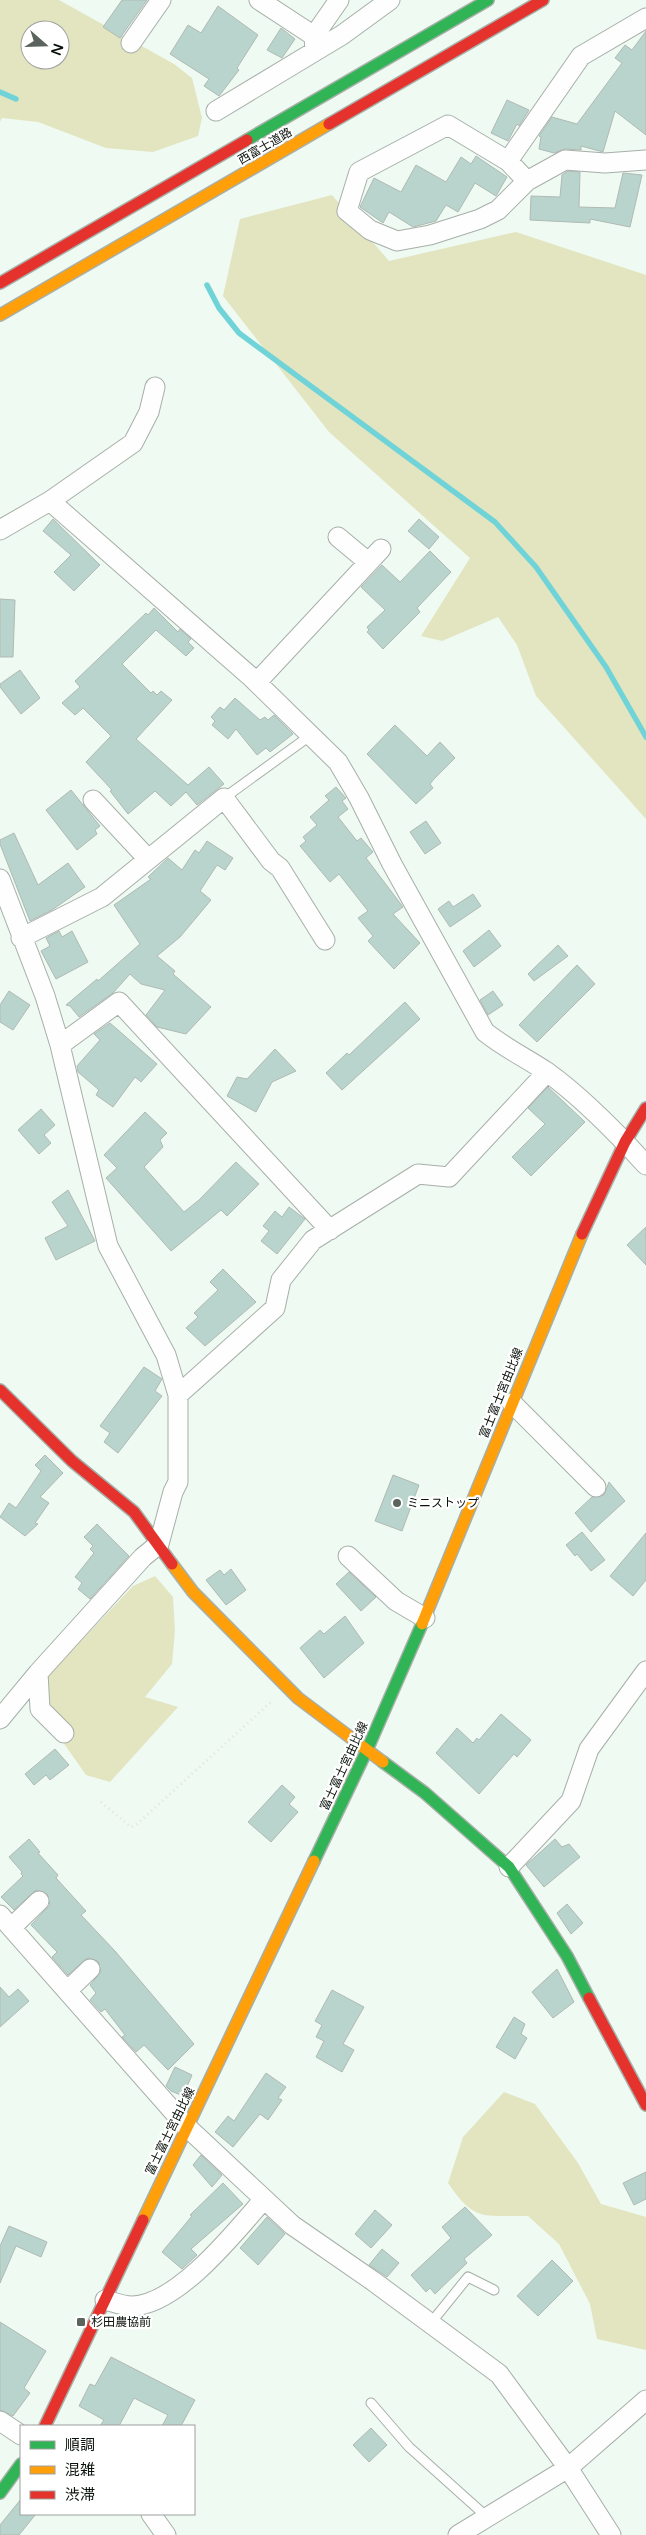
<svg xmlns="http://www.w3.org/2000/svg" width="646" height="2535" font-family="'Varela Round','Noto Sans JP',sans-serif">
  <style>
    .green { fill: #e2e5c0; fill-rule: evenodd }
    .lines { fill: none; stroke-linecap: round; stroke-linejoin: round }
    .stream { stroke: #70d3d8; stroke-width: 5.5 }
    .building { fill: #b8d4cc; stroke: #b0bab5 }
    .lane-casing { stroke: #a7afa9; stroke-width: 11 }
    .street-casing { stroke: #a7afa9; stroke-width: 21 }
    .fast-casing { stroke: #a7afa9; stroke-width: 14 }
    .slow-casing { stroke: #a7afa9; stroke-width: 14 }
    .jam-casing { stroke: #a7afa9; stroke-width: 14 }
    .path { stroke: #e1e4e1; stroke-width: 3; stroke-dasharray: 1 4; stroke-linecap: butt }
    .lane { stroke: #fdfefd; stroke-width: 9 }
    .street { stroke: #fdfefd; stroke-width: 19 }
    .fast { stroke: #30b455; stroke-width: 11 }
    .slow { stroke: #ff9f0a; stroke-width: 11 }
    .jam { stroke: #e5322d; stroke-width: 11 }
    .poi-dot { fill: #5a635c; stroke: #fff; stroke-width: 2 }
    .labels { text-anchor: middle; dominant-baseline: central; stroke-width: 4.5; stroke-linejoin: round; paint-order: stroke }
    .street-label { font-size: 12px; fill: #09110b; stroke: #fff }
    .poi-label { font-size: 12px; fill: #09110b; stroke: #fff; text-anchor: start }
  </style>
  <rect width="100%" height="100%" fill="#effaf2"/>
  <path class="green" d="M0 0H59L174 64 192 78 202 118 198 136 153 152 106 148 38 122 2 118 0 122ZM30 30H60V60H30Z
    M332 195 389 261 516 232 646 275V819L536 696 517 645 498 617 442 641 421 636 470 558 329 432 223 296 240 219Z
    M155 1576 173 1597 175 1630 172 1664 145 1697 178 1707 110 1782 86 1775 30 1695 133 1586Z
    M504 2092 535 2104 578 2163 601 2204 646 2217V2350L597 2339 590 2304 559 2244 528 2216C484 2215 475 2223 448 2183L463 2137Z"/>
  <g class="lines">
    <path class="stream" d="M0 92 16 99
      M207 285 219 308 239 333 495 522 536 567 606 667 646 737"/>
  </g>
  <path class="building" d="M122 0H147L120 38 103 27Z
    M218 6 258 35 237 68 239 70 219 96 204 86 209 79 170 54 188 25 201 33Z
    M281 28 295 39 282 58 267 50Z
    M646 31V135L615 111 603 152 581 146V150L565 149 554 153 539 149 541 137 539 136 552 117 577 124 622 63 615 58 625 45 632 50Z
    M507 100 529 110 519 126 517 124 508 141 491 133Z
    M476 156 507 177 496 196 475 183 458 212 446 205 436 221 413 227 389 212 383 223 360 207 374 178 401 192 416 165 446 182 461 157 471 164Z
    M568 171 580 172 579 207 615 208 623 173 642 175 630 227 590 219V223L530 220 531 196 560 197 562 175Z
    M53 519 100 565 74 591 54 572 71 555 43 531Z
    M419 519 439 537 429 549 408 531Z
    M430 551 451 572 417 608 420 612 383 649 367 632 369 630 367 627 385 610 361 587 382 565 400 582Z
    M0 599 15 600 13 657H0Z
    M154 608 178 632 180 629 191 639 188 642 194 648 186 656 156 630 122 664 151 693 153 691 157 695 161 691 172 700 136 739 188 785 209 767 224 784 197 805 186 792 171 806 155 791 128 814 110 791 112 790 86 762 111 736 83 708 75 715 62 703 80 687 75 681 146 613 148 615Z
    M20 670 40 698 21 714 0 687V684Z
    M235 698 260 720 265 717 268 720 274 715 293 734 270 752 266 748 257 755 236 729 228 739 212 725 215 721 211 717 220 707 224 710Z
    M395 725 427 756 440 742 455 758 434 779 430 784 433 788 416 804 367 754Z
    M336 787 346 798 342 801 348 809 338 817 357 841 361 838 373 852 366 858 403 907 393 914 420 943 394 969 368 941 373 936 358 918 368 911 339 874 330 882 300 846 306 841 303 837 317 825 310 817 329 800 325 796Z
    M71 790 100 826 95 830 97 834 77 850 46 810Z
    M426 821 441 843 425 854 410 832Z
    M14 833 38 885 68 863 85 887 52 910 30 921 0 844V840Z
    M207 841 233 858 225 870 217 865 200 891 211 900 180 937 157 956 175 971 173 974 211 1007 186 1034 157 1027 146 1015 165 990 141 984 130 974 113 993 79 1017 70 1006 66 1005 97 979 98 981 140 944 114 905 151 879 148 877 168 858 182 870 195 850 199 853Z
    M473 894 481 906 450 927 438 909 449 901 453 907Z
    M489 930 501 946 474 967 463 951Z
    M59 931 62 937 72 931 88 962 56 979 41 951 50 946 46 938Z
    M558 945 568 956 534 981 528 974Z
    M577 965 595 984 537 1042 519 1025Z
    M9 991 30 1005 13 1030 0 1022V1005Z
    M493 991 503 1005 488 1015 480 1000Z
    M405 1002 420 1019 342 1090 326 1073 347 1053 349 1055Z
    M110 1023 157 1064 141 1082 135 1077 113 1107 96 1095 99 1090 78 1072 77 1066 100 1040 94 1034Z
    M275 1049 296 1071 272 1082 256 1112 227 1096 237 1077 247 1079Z
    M548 1087 585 1122 531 1176 512 1157 545 1124 528 1108Z
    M41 1109 55 1125 44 1135 51 1143 39 1154 18 1130Z
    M145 1112 167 1133 160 1140 163 1147 144 1167 184 1212 199 1200 236 1162 259 1184 227 1216 221 1210 171 1251 106 1178 117 1168 104 1155Z
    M68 1190 95 1241 56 1260 45 1238 68 1226 52 1202Z
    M289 1207 305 1219 277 1254 261 1241 269 1231 263 1226 275 1211 282 1217Z
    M646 1227V1265L627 1245Z
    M223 1269 256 1302 205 1346 186 1328 198 1317 194 1313 218 1290 210 1282Z
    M144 1367 162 1379 155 1391 162 1396 118 1453 104 1442 110 1433 100 1426Z
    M45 1455 63 1473 40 1497 49 1503 35 1523 38 1524 25 1536 0 1517 9 1503 16 1508 41 1471 35 1465Z
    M393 1475 419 1485 402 1531 375 1521Z
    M609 1482 625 1501 591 1532 575 1513 592 1497 604 1495Z
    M97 1524 129 1556 90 1599 78 1589 82 1583 75 1577 94 1553 90 1549 93 1546 84 1537Z
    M582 1532 605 1560 591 1571 577 1554 575 1556 566 1545Z
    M646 1533V1580L633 1596 610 1576Z
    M231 1569 246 1590 226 1605 206 1580 220 1570 224 1575Z
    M349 1572 376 1597 361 1611 336 1584Z
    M345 1616 364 1643 324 1678 300 1648 320 1630 324 1634Z
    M501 1714 531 1740 517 1757 514 1754 479 1794 436 1753 457 1728 473 1743 477 1738 479 1740Z
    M55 1749 69 1765 50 1780 46 1775 34 1785 25 1774Z
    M282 1785 295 1797 289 1804 298 1812 271 1842 248 1822Z
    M29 1839 40 1852 38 1853 58 1875 56 1878 86 1911 81 1915 115 1951 194 2044 168 2070 144 2045 136 2052 122 2037 125 2035 105 2009 101 2012 90 2000 96 1993 90 1985 101 1972 98 1961 87 1958 68 1975 52 1957 57 1952 31 1925 50 1905 47 1894 36 1890 14 1910 1 1897 23 1876 21 1874 22 1872 9 1857Z
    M555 1839 562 1847 569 1844 580 1857 544 1887 526 1865Z
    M567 1904 583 1923 571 1934 557 1913Z
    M557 1969 574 2002 553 2018 532 1992Z
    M0 1987 9 1997 18 1989 29 2001 0 2027Z
    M332 1990 364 2007 343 2044 354 2050 342 2072 316 2057 324 2041 316 2037 322 2025 315 2021Z
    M514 2017 525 2024 521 2034 527 2038 515 2059 496 2047Z
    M175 2067 192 2075 183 2096 171 2091 166 2086Z
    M266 2073 286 2087 278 2098 282 2100 268 2120 260 2114 233 2147 215 2132 228 2116 234 2121Z
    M201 2155 222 2175 212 2187 193 2165Z
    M646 2172V2199L634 2205 623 2183Z
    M223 2183 243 2204 191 2249 197 2255 182 2269 162 2252 192 2216 190 2215Z
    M465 2207 492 2235 464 2259 467 2263 435 2294 430 2288 426 2292 411 2275 451 2238 442 2227Z
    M375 2210 392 2225 371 2248 355 2234Z
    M267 2217 285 2234 258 2265 240 2248Z
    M9 2226 47 2242 41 2257 16 2246 0 2283V2246Z
    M382 2249 399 2263 387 2277 369 2265Z
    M552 2260 573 2281 538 2316 517 2296Z
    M0 2322 46 2351 24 2388 30 2393 13 2416 0 2410Z
    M111 2357 195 2400 181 2426H162L168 2415 134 2398 119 2426H100L104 2420 79 2406 90 2384 95 2386Z
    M371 2428 387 2445 369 2462 353 2445Z
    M21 2499V2514H36L19 2535H0V2525Z"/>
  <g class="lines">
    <g class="lane-casing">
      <path id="lane" d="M224 798 311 735
        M430 2324 468 2277 494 2290
        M371 2403 409 2447 487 2517"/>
    </g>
    <g class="street-casing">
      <path id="street" d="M259 0 314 36 315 51
        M314 36 339 0
        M131 43 161 0
        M216 111 342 35 390 0
        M508 161 581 56 646 18
        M527 181 508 161 448 125 359 172 347 211 370 230 397 241 430 235 480 219 498 210 527 181 565 160 605 163 646 160
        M50 501 133 443 149 412 155 387
        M0 530 50 501 250 676 338 762 359 798 392 864 485 1032C505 1048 526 1058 547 1072 583 1098 616 1132 646 1165
        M338 537 368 562
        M257 682 381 549
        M93 800 148 859
        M0 879 45 996 60 1045 108 1246 166 1355 178 1395V1482L173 1492 159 1544 143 1557 38 1673 0 1719
        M21 938 102 897 224 798 271 861 280 868 325 940
        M60 1045 119 1002 330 1230
        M178 1395 275 1308 281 1280 313 1240 418 1174 449 1177 547 1072
        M512 1403 596 1487
        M348 1556 396 1601 425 1618
        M38 1673 40 1709 64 1733
        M509 1867 571 1801 589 1749 646 1671
        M0 1915 187 2127 292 2225 373 2281 499 2374 568 2468 611 2535
        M12 1927 39 1901
        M68 1990 90 1969
        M105 2300C113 2302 123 2306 132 2306 178 2305 236 2231 264 2199
        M0 2421 21 2435
        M151 2514 166 2535
        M458 2535 568 2468 646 2400"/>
    </g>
    <g class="fast-casing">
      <path id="fast" d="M247 140 488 0
        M383 1762 425 1793 509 1867 567 1956 589 1998
        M314 1861 367 1750 422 1624
        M0 2493 21 2464"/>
    </g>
    <g class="slow-casing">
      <path id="slow" d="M0 315 329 124
        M172 1564 193 1592 298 1698 383 1762
        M422 1624 582 1234
        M143 2220 314 1861"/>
    </g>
    <g class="jam-casing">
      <path id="jam" d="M329 124 543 0
        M0 283 247 140
        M582 1234 625 1142 646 1108
        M0 1390 72 1461 134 1512 172 1564
        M589 1998 646 2105
        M45 2426 143 2220"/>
    </g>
    <path class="path" d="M101 1802 131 1827 137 1824 272 1701"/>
    <use href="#lane" class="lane"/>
    <use href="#street" class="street"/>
    <use href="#fast" class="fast"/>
    <use href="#slow" class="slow"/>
    <use href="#jam" class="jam"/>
  </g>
  <g class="poi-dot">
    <circle cx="397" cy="1503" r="5"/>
    <rect x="76" y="2317" width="10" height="10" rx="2.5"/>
  </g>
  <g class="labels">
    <g class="street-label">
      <text transform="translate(265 146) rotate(-30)">西富士道路</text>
      <text transform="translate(501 1393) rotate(-68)">富士富士宮由比線</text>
      <text transform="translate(344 1766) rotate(-65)">富士富士宮由比線</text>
      <text transform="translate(170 2131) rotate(-64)">富士富士宮由比線</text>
    </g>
    <g class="poi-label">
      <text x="407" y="1503">ミニストップ</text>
      <text x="91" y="2322">杉田農協前</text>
    </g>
  </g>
  <rect x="20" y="2425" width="175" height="90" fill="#ffffff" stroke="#9da09d"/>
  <rect x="30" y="2441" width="25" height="8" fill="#30b455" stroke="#9da09d"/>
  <text x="65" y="2450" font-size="15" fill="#09110b">順調</text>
  <rect x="30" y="2466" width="25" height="8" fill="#ff9f0a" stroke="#9da09d"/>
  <text x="65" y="2475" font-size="15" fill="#09110b">混雑</text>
  <rect x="30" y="2491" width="25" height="8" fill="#e5322d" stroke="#9da09d"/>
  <text x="65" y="2500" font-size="15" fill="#09110b">渋滞</text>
  <g transform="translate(45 45) rotate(110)"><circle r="24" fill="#ffffff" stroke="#9da09d"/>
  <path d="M0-4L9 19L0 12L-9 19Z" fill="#5a635c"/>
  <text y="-8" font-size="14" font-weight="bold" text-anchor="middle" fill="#09110b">N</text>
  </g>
</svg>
